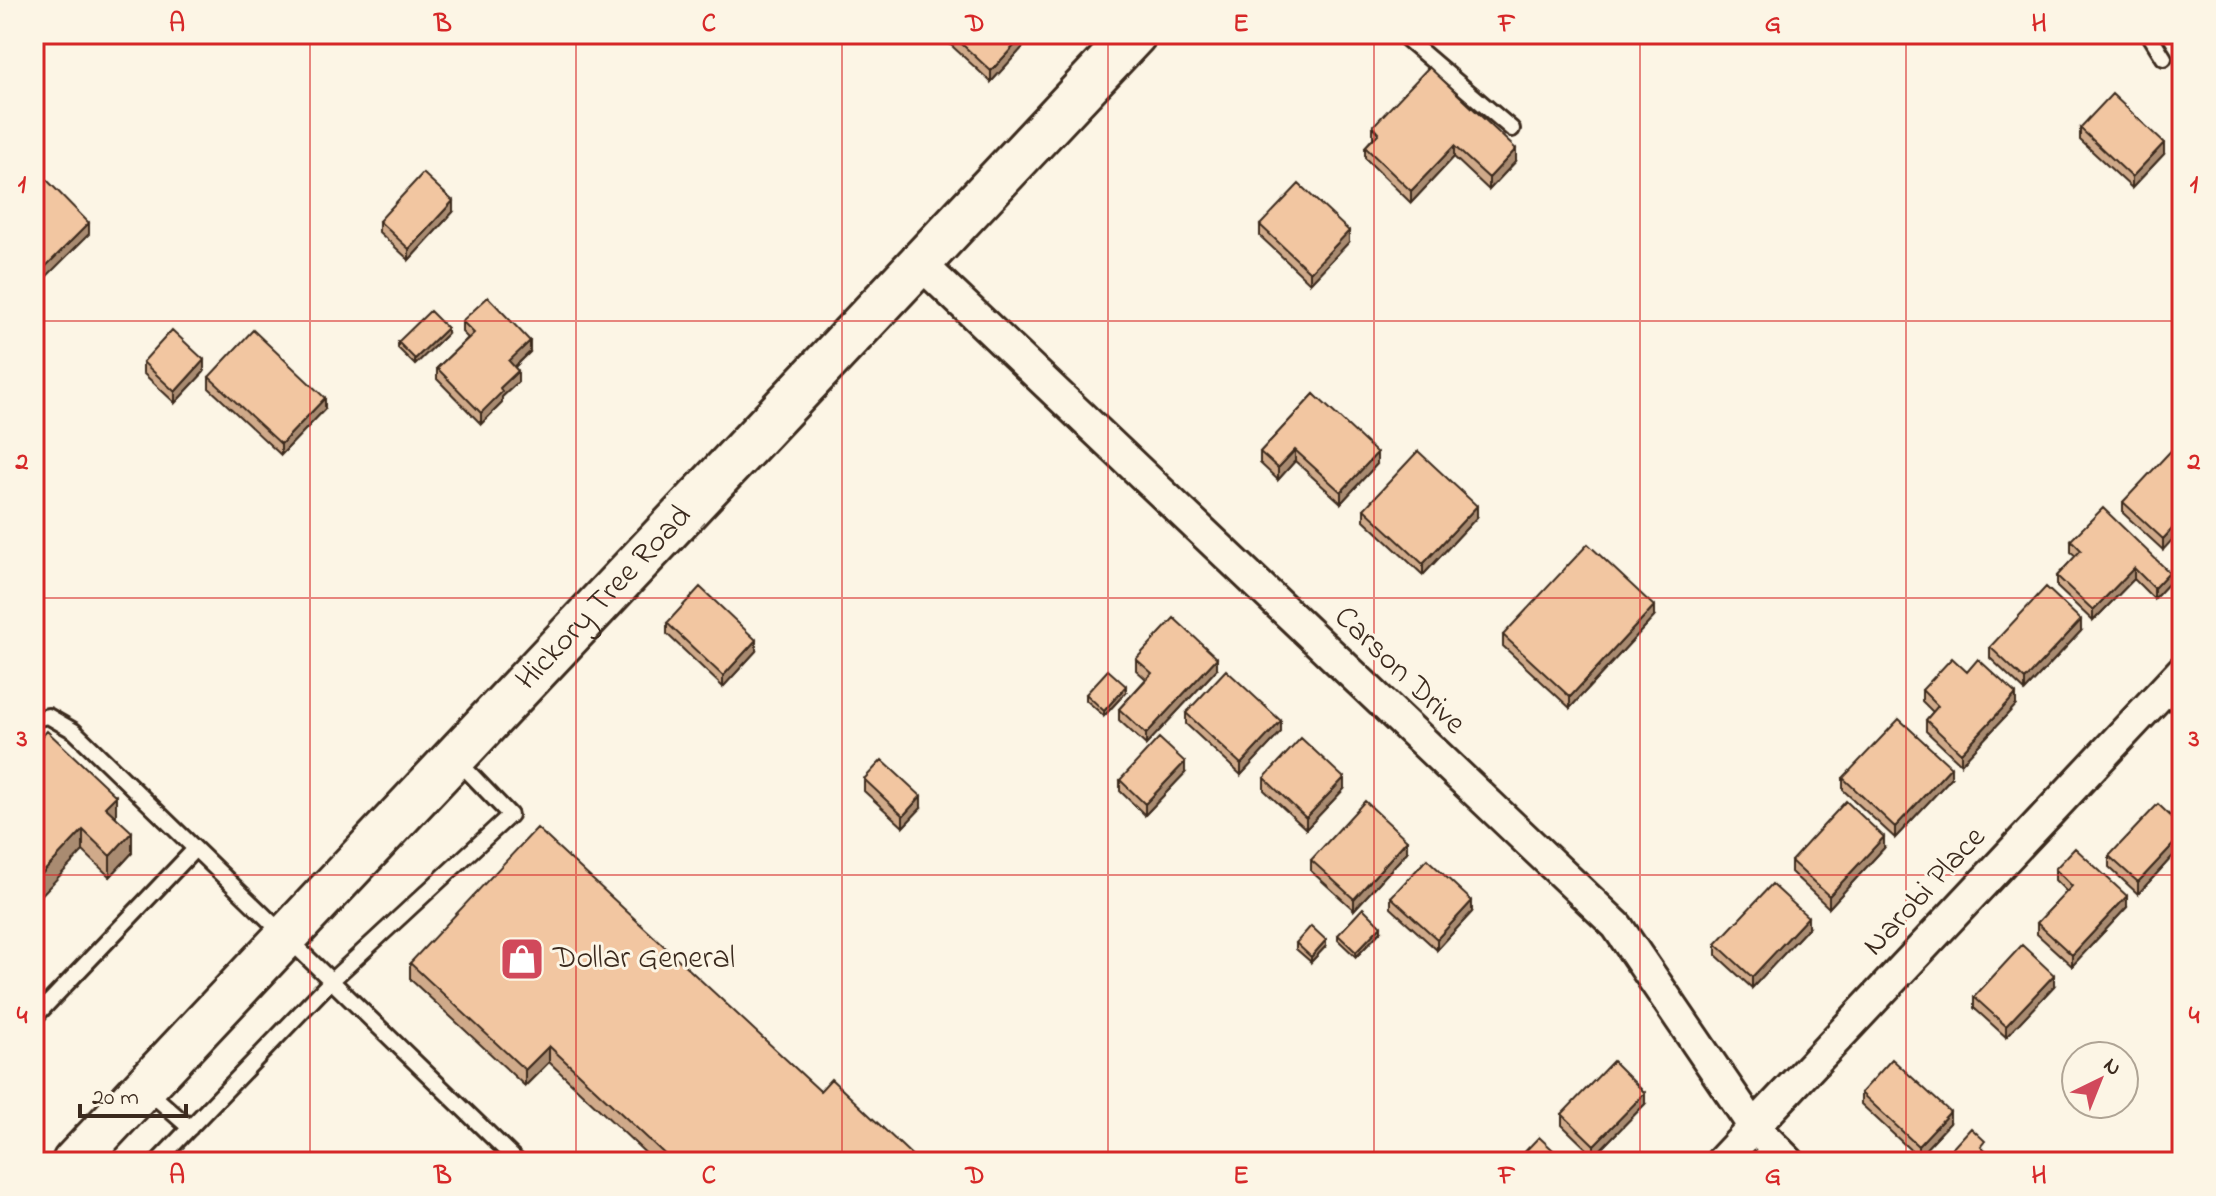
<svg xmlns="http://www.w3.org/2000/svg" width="2216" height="1196" font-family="'Indie Flower',sans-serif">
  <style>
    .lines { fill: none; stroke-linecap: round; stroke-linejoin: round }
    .lane-casing { stroke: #3b2a1e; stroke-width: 20 }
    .street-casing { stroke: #3b2a1e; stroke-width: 36 }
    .secondary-casing { stroke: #3b2a1e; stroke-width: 48 }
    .lane { stroke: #fcf5e5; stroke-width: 14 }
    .street { stroke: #fcf5e5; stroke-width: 30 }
    .secondary { stroke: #fcf5e5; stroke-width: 42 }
    .wall { fill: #d0aa8a; stroke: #3b2a1e; stroke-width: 2 }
    .shaded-wall { fill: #a98b71; stroke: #3b2a1e; stroke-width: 2 }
    .building { fill: #f2c6a1; stroke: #3b2a1e; stroke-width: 2 }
    .grid { fill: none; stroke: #d62828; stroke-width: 2; stroke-opacity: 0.55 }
    .labels { text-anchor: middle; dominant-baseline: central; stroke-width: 6; stroke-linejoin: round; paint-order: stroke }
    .street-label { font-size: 32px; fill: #3b2a1e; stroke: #fcf5e5 }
    .poi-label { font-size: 32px; fill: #3b2a1e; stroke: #fcf5e5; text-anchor: start }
    .neatline { fill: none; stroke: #d62828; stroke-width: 3 }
    .grid-label { font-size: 26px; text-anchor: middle; font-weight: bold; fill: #d62828 }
  </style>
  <rect width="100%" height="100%" fill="#fcf5e5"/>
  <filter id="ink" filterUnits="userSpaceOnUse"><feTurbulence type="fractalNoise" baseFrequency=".0125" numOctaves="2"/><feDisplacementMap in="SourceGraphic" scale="16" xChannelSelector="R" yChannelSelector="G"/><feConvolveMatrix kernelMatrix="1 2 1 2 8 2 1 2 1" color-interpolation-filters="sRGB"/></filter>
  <g filter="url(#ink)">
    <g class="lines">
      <g class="lane-casing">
        <path id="lane" d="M1401 34 1512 129
          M2149 34 2164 58
          M34 719 48 716 74 731 518 1162
          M34 1018 195 849
          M146 1089 190 1128
          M157 1162 331 981 510 815 458 761"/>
      </g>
      <g class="street-casing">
        <path id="street" d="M921 264 1617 926 1754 1127 1789 1162
          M1721 1162 2182 671"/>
      </g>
      <g class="secondary-casing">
        <g id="secondary">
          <path id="s1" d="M74 1162 1135 34"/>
        </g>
      </g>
      <use href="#lane" class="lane"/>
      <use href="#street" class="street"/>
      <use href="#secondary" class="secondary"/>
    </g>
    <path class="wall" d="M939 34H1035L991 82Z
      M1373 126 1516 161 1489 190 1454 157 1411 203 1365 158V147L1373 138Z
      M2080 128 2164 154 2132 188 2080 140Z
      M453 212 409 260 379 232V221Z
      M1260 225 1349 242 1310 283 1260 236Z
      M462 321 530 352 515 367 518 382 502 397V403L481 424 437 379V368L468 338 462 332Z
      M447 334 415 365 398 348V342Z
      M143 362 204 372 175 403 143 373Z
      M209 377 325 409 281 455 209 388Z
      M1314 394 1377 464 1341 503 1295 461 1278 480 1260 463V452Z
      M2182 443 2163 550 2123 513V502Z
      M1364 509 1477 517 1423 575 1364 520Z
      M2071 540 2169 583 2154 599 2134 579 2093 621 2057 587V576L2076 556 2071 552Z
      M1654 617 1570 708 1503 646V635Z
      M667 623 756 651 723 687 667 634Z
      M2081 631 2025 691 1990 658V647Z
      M1136 659 1217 669 1146 745 1119 720V709L1146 679 1136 670Z
      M1967 672 2016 705 1961 764 1926 731V720L1933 712 1922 701V690Z
      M1126 692 1104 716 1086 700V694Z
      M1186 713 1281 732 1241 775 1186 724Z
      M34 745 116 817 132 853 110 877 83 851Z
      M1185 773 1145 815 1120 791V780Z
      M2182 774V805L2172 796V785Z
      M1264 778 1344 789 1306 829 1264 790Z
      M1843 778H1951L1895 838 1843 790Z
      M864 779 921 808 903 827 864 791Z
      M2182 827V846L2138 894 2109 867V856Z
      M1884 848 1829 908 1791 872V861Z
      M1407 852 1354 910 1311 871V860Z
      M2055 869 2127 907 2072 966 2037 934V923L2067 892 2055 880Z
      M1391 897 1472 912 1437 950 1391 908Z
      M1808 928 1752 988 1716 955V944Z
      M1381 931 1356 957 1338 940V935Z
      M1296 943 1326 946 1311 962 1296 949Z
      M410 963 820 1091 919 1162H655L549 1062 525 1086 410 979Z
      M2054 986 2006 1037 1974 1008V997Z
      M1861 1093 1950 1123 1918 1157 1861 1104Z
      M1645 1104 1594 1156 1562 1125V1114Z"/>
    <path class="shaded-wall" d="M1025 34H1035L991 82V71Z
      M2164 143V154L2132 188V177Z
      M1454 146V157L1411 203V191Z
      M1516 149V161L1489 190V178Z
      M453 201V212L409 260V249Z
      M89 223V234L34 289V278Z
      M1349 231V242L1310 283V272Z
      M447 328V334L415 365V359Z
      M530 341V352L509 372V361Z
      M204 360V372L175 403V392Z
      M518 371V382L502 397V403L481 424V413L500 388Z
      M325 398V409L281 455V444Z
      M1295 450V461L1278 480V468Z
      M1377 453V464L1341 503V492Z
      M1477 506V517L1423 575V564Z
      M2182 518V529L2163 550V539Z
      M2134 568V579L2093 621V610Z
      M2169 572V583L2154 599V588Z
      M1654 606V617L1570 708V697Z
      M2081 620V631L2025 691V680Z
      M756 640V651L723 687V676Z
      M1217 658V669L1146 745V734Z
      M1126 686V692L1104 716V711Z
      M2016 694V705L1961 764V753Z
      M1281 721V732L1241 775V764Z
      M1185 762V773L1145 815V804Z
      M1951 767V778L1895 838V827Z
      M1344 778V789L1306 829V818Z
      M116 796V817L105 807Z
      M921 796V808L903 827V816Z
      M83 830V851L34 903V882Z
      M132 832V853L110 877V856Z
      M2182 835V846L2138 894V882Z
      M1884 837V848L1829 908V896Z
      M1407 840V852L1354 910V899Z
      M2127 896V907L2072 966V955Z
      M1472 901V912L1437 950V939Z
      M1808 917V928L1752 988V977Z
      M1381 926V931L1356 957V952Z
      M1326 940V946L1311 962V957Z
      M2054 975V986L2006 1037V1026Z
      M549 1046V1062L525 1086V1070Z
      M1645 1093V1104L1594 1156V1145Z
      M1950 1112V1123L1918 1157V1146Z"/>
    <path class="building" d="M951 34H1025L991 71Z
      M1429 67 1516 149 1489 178 1454 146 1411 191 1365 147 1379 133 1373 126Z
      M2112 94 2164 143 2132 177 2080 128Z
      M423 173 453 201 409 249 379 221Z
      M44 177 89 223 34 278V187Z
      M1299 184 1349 231 1310 272 1260 225Z
      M488 297 530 341 509 361 518 371 500 388 502 392 481 413 437 368 474 333 462 321Z
      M430 311 447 328 415 359 398 342Z
      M172 330 204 360 175 392 143 362Z
      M253 330 325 398 281 444 209 377Z
      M1314 394 1377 453 1341 492 1295 450 1278 468 1260 452Z
      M2180 441 2182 443V518L2163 539 2123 502Z
      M1418 451 1477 506 1423 564 1364 509Z
      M2103 508 2169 572 2154 588 2134 568 2093 610 2057 576 2081 550 2071 540Z
      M1588 544 1654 606 1570 697 1503 635Z
      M700 587 756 640 723 676 667 623Z
      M2046 587 2081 620 2025 680 1990 647Z
      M1174 618 1217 658 1146 734 1119 709 1152 673 1136 659Z
      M1952 658 1967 672 1978 659 2016 694 1961 753 1926 720 1938 706 1922 690Z
      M1108 670 1126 686 1104 711 1086 694Z
      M1226 670 1281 721 1241 764 1186 713Z
      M1899 719 1951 767 1895 827 1843 778Z
      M47 731 116 796 105 807 132 832 110 856 83 830 34 882V745Z
      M1159 738 1185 762 1145 804 1120 780Z
      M1301 738 1344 778 1306 818 1264 778Z
      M882 760 921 796 903 816 864 779Z
      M2182 774V794L2172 785Z
      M1365 801 1407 840 1354 899 1311 860Z
      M1846 801 1884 837 1829 896 1791 861Z
      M2158 804 2182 827V835L2138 882 2109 856Z
      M537 828 820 1091 831 1079 919 1162H673L549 1046 525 1070 410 963Z
      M2075 848 2127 896 2072 955 2037 923 2072 886 2055 869Z
      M1427 859 1472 901 1437 939 1391 897Z
      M1772 884 1808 917 1752 977 1716 944Z
      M1363 908 1381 926 1356 952 1338 935Z
      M1311 926 1326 940 1311 957 1296 943Z
      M2022 945 2054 975 2006 1026 1974 997Z
      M1892 1059 1950 1112 1918 1146 1861 1093Z
      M1613 1061 1645 1093 1594 1145 1562 1114Z
      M1971 1128 1985 1141 1981 1146 1998 1162H1940Z
      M1539 1137 1566 1162H1515Z"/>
  </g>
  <path class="grid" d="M310 34V1162M576 34V1162M842 34V1162M1108 34V1162M1374 34V1162M1640 34V1162M1906 34V1162M34 321H2182M34 598H2182M34 875H2182"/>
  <defs>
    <g id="shop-square" transform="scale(2.3)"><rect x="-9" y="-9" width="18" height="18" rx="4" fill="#d1495b" stroke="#fcf5e5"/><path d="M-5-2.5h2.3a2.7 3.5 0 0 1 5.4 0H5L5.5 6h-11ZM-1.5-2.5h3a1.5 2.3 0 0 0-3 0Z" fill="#fff"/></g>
  </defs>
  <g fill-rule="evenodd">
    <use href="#shop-square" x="522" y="959"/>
  </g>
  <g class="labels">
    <g class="street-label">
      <text stroke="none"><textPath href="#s1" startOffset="774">Hickory Tree Road</textPath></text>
      <text transform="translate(1399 671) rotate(44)">Carson Drive</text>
      <text transform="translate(1925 892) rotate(-47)">Narobi Place</text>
    </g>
    <g class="poi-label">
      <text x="553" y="959">Dollar General</text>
    </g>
  </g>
  <rect width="2216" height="1196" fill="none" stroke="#fcf5e5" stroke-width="88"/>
  <g transform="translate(2100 1080) rotate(43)"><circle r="38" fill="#fcf5e5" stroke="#afa495" stroke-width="2"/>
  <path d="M0-6L14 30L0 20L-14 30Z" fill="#d1495b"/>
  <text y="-12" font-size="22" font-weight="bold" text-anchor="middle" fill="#3b2a1e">N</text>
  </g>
  <path d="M80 1104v12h106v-12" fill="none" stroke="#3b2a1e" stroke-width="4"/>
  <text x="92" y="1104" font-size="24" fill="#3b2a1e" stroke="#fcf5e5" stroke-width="6" paint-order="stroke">20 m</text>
  <rect x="44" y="44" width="2128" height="1108" class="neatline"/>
  <g class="grid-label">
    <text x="177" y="31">A</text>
    <text x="443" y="31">B</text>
    <text x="709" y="31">C</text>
    <text x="975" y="31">D</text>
    <text x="1241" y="31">E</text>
    <text x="1507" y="31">F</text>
    <text x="1773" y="31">G</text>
    <text x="2039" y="31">H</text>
    <text x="22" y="192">1</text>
    <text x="2194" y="192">1</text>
    <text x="22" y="469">2</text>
    <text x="2194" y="469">2</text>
    <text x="22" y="746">3</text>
    <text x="2194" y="746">3</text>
    <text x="22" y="1023">4</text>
    <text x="2194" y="1023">4</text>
    <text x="177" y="1183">A</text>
    <text x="443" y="1183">B</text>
    <text x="709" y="1183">C</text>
    <text x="975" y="1183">D</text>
    <text x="1241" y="1183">E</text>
    <text x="1507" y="1183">F</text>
    <text x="1773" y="1183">G</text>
    <text x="2039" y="1183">H</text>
  </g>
</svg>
